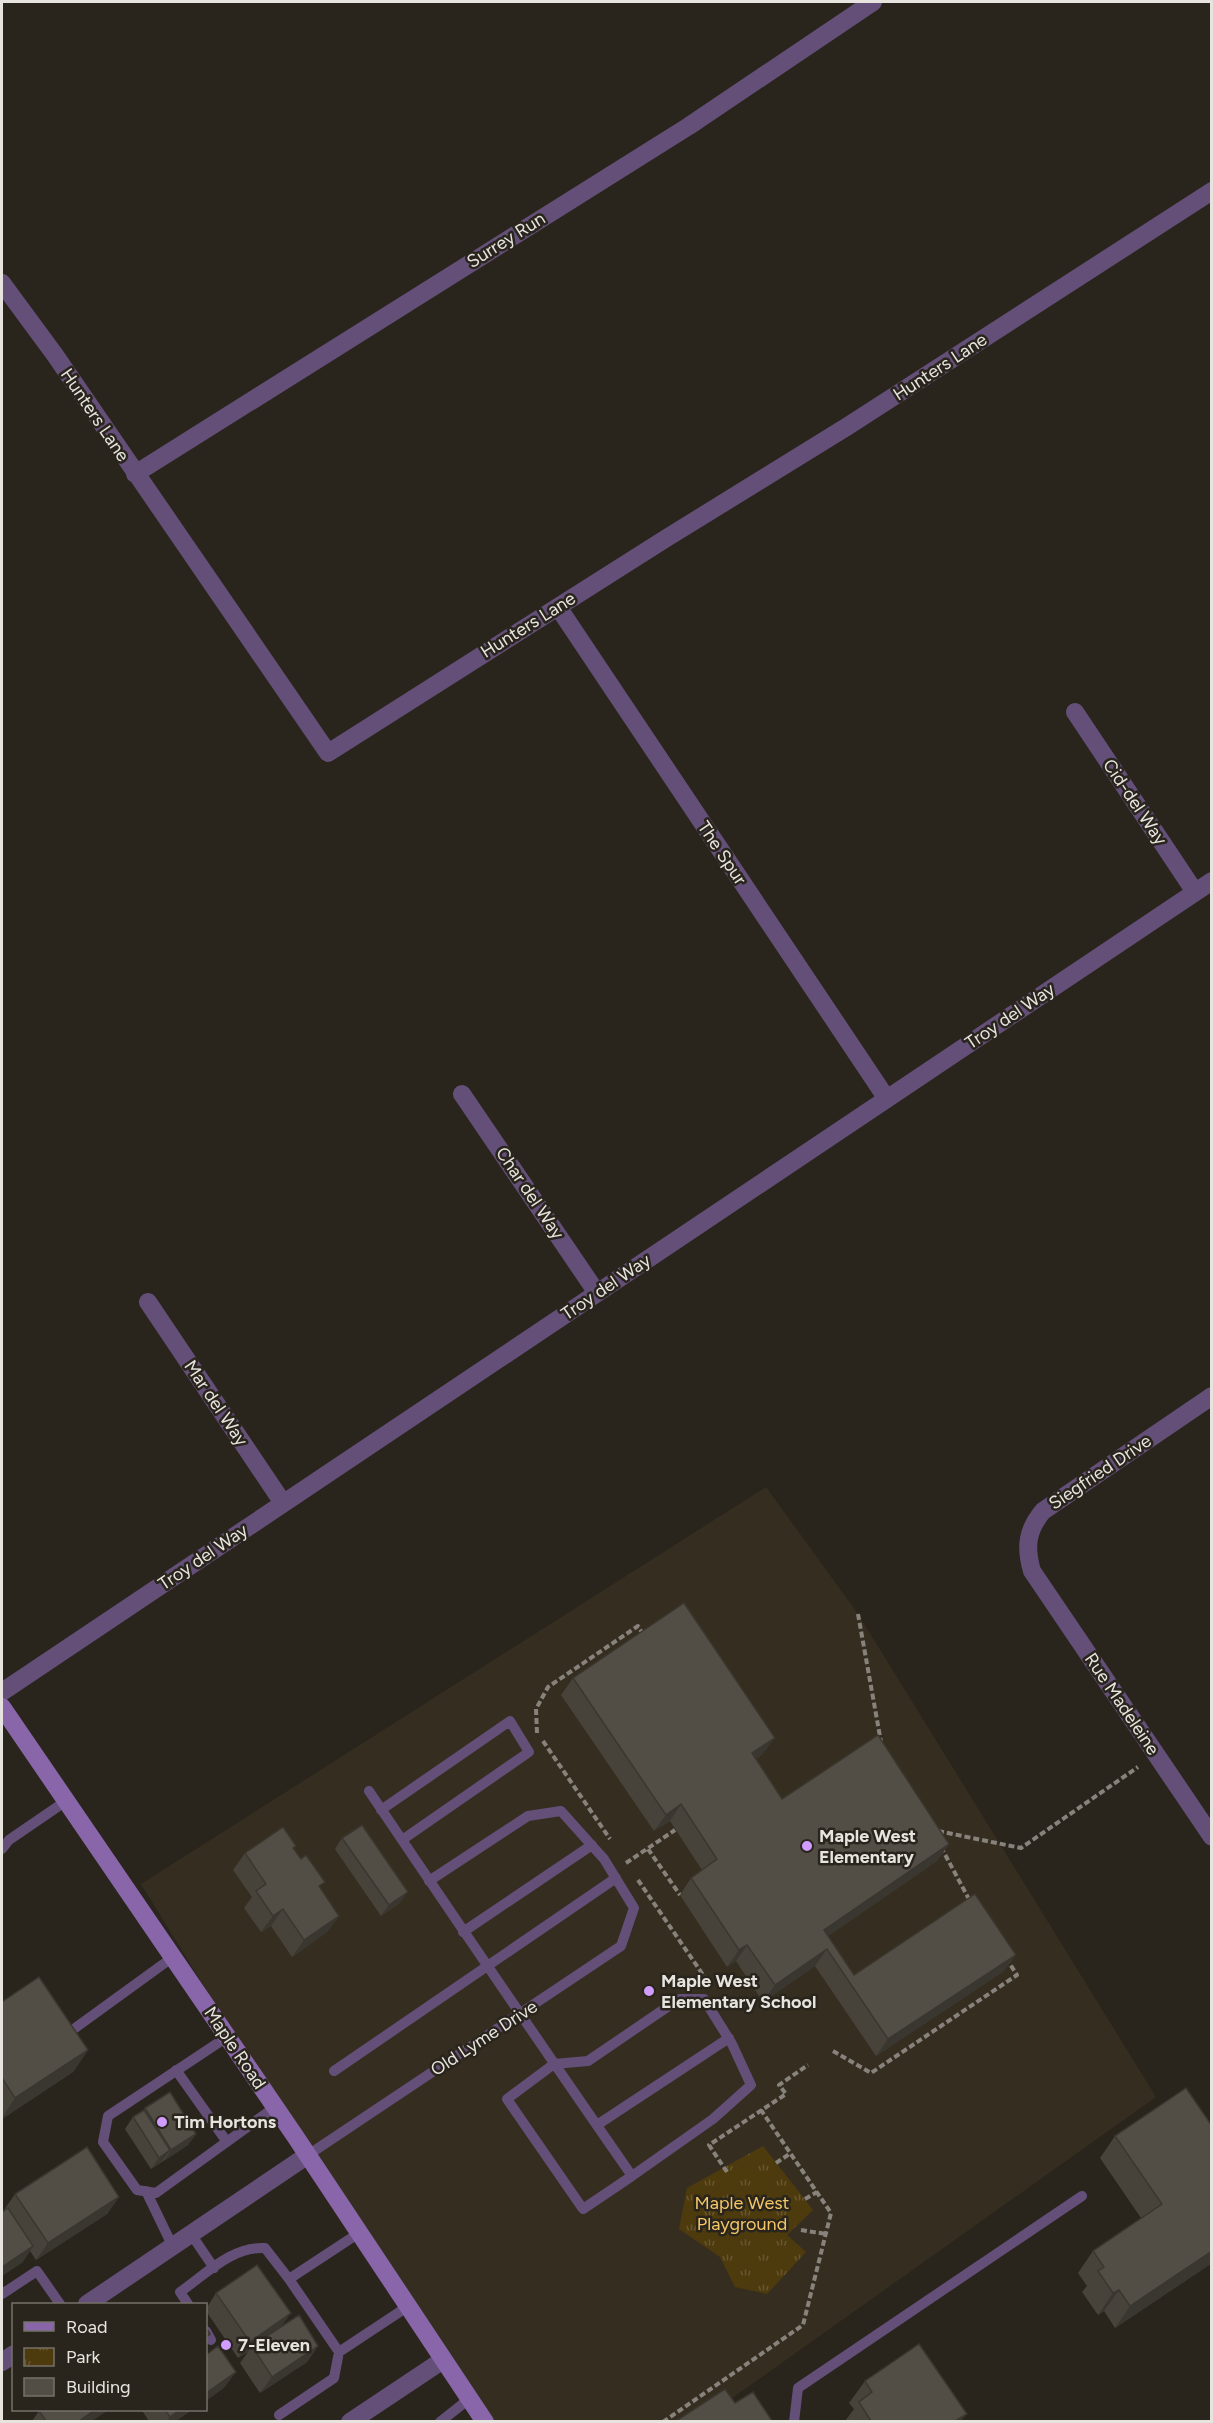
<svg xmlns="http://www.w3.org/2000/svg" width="1213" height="2423" font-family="Figtree,sans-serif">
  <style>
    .built { fill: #352e20 }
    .park { fill: url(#park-tufts) }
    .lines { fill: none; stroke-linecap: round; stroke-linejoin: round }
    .path { stroke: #87837c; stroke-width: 4; stroke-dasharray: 6 3; stroke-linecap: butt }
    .lane { stroke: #644f79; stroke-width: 10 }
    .street { stroke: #644f79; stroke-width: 18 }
    .secondary { stroke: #8866a9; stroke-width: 18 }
    .wall { fill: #47433b }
    .shaded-wall { fill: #3a3730 }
    .building { fill: #534e45; stroke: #3a3730; stroke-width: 1.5 }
    .poi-dot { fill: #d09dff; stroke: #29251c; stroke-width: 2 }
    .labels { text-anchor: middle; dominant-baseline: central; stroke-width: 5; stroke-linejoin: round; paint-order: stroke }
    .street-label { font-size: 18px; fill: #e7e4df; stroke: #29251c }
    .poi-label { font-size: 18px; font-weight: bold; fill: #e7e4df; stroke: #29251c; text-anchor: start }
    .park-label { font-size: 18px; fill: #f5c665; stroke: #29251c }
  </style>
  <defs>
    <pattern id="park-tufts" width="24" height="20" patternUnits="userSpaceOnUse" patternTransform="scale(1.5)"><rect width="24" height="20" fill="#4d3a0d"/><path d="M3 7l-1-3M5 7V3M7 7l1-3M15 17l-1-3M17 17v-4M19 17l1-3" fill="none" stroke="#675630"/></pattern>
  </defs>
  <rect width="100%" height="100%" fill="#29251c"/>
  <path class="built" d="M766 1487 858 1614 1156 2097 700 2421H485L308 2155 141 1884Z"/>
  <path class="park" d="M763 2146 813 2210 787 2235 806 2252 767 2294 735 2287 720 2257 679 2229 687 2188Z"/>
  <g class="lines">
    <path class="path" d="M858 1614 881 1742
      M537 1733 536 1709 548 1687 638 1626 644 1636
      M543 1741 610 1839
      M938 1831 1021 1848 1138 1767
      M941 1847 970 1901
      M648 1849 680 1895
      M626 1863 675 1830
      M638 1880 710 1985
      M833 2051 871 2073 1017 1975 1008 1961
      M776 2163 791 2153
      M727 2172 709 2145 786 2094 779 2085 808 2065
      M805 2199 817 2192
      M801 2230 826 2234
      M663 2422 803 2325 831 2213 761 2110"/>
    <path class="lane" d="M369 1791C456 1920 543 2048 632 2176L583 2209 507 2099 554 2064 588 2061 679 1999H704L732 2044 751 2085 713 2119 632 2176
      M381 1810 510 1721 529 1752 402 1840
      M2 1849 9 1840 66 1801
      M463 1932 592 1845
      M71 2031 173 1957
      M227 2037 108 2116 103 2142 137 2190 156 2193 275 2107
      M176 2070 227 2142
      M334 2071 616 1878
      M597 2125 729 2038
      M308 2155 621 1946 634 1908 604 1859 561 1811 528 1816 429 1881
      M146 2191 173 2247
      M191 2234 214 2268
      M289 2279 339 2352 407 2307
      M2 2294 37 2271 60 2304
      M188 2304 180 2292C206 2274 232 2246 265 2248L289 2279 359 2233
      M206 2331 211 2340
      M279 2415 334 2378 339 2352
      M440 2422 469 2399
      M794 2422 798 2388 1082 2196"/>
    <path class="street" d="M2 283 55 355 328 753 665 539 848 426 1212 191
      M135 474 689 126 873 2
      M558 607 887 1099
      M1075 712 1195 892
      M462 1094 597 1293
      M148 1302 283 1503
      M1212 1396 1043 1511C1027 1530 1025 1547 1032 1571L1212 1837
      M2 1692 1212 881
      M87 2304 308 2155
      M2 2362 14 2354
      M350 2422 443 2360"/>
    <path class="secondary" d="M2 1707 295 2136 485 2422"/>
  </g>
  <path class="wall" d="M573 1678 763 1754 756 1759 782 1799 949 1844 937 1861 828 1936 854 1975 1004 1971 876 2056 815 1966 763 2002 736 1961 727 1967 680 1895 691 1878 702 1870 670 1821 654 1831 561 1695Z
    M342 1838 400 1903 381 1916 335 1849Z
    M294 1850 339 1916 327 1932 292 1957 271 1926 261 1932 244 1908 252 1897 233 1870 245 1853Z
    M2 2002 88 2050 73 2072 2 2119Z
    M145 2108 196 2134 188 2145 151 2169 125 2129 133 2117 143 2111Z
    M1212 2126V2263L1115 2328 1104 2311 1098 2315 1082 2292 1087 2286 1078 2273 1093 2251 1141 2218 1100 2158 1115 2136Z
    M15 2194 119 2197 107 2214 36 2260 30 2251 22 2263 4 2210Z
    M216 2293 282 2326 318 2346 307 2362 260 2393 240 2363 248 2352 238 2358 206 2311V2309Z
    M865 2381 961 2421H845L854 2409 849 2403Z
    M141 2409H193L176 2421H149Z
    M39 2411 92 2421H32Z"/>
  <path class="shaded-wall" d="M775 1738 763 1754 740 1770 752 1753Z
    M681 1804 670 1821 654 1831 666 1815Z
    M949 1844 937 1861 812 1947 824 1930Z
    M408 1892 400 1903 381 1916 389 1905Z
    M283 1909 271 1926 261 1932 273 1916Z
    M339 1916 327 1932 292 1957 304 1940Z
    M747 1945 736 1961 727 1967 739 1950Z
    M827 1949 815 1966 763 2002 775 1985Z
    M1016 1955 1004 1971 876 2056 888 2039Z
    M88 2050 73 2072 2 2119V2118L15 2098Z
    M196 2134 188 2145 164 2161 171 2150Z
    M170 2150 162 2161 151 2169 159 2158Z
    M119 2197 107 2214 36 2260 48 2243Z
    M33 2246 22 2263 2 2276V2267Z
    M1212 2251V2263L1115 2328 1130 2306Z
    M1119 2290 1104 2311 1098 2315 1113 2293Z
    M291 2313 279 2330 252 2346 248 2352 238 2358 250 2342Z
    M318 2346 307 2362 260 2393 272 2377Z
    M236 2372 224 2388 206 2401V2393Z
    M96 2409H110L92 2421H79Z
    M181 2409H193L176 2421H167L170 2417Z
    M967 2414 961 2421H955Z"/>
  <path class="building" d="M684 1603 775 1738 752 1753 782 1799 878 1735 949 1844 824 1930 854 1975 975 1894 1016 1955 888 2039 827 1949 775 1985 747 1945 739 1950 691 1878 717 1859 681 1804 666 1815 573 1678Z
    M362 1825 408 1892 389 1905 342 1838Z
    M283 1827 296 1846 293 1848 301 1859 306 1855 325 1882 319 1886 339 1916 304 1940 283 1909 273 1916 256 1891 266 1884 245 1853Z
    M39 1977 88 2050 15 2098 2 2078V2002Z
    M1186 2088 1212 2126V2251L1130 2306 1119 2290 1113 2293 1098 2271 1104 2267 1093 2251 1162 2204 1115 2136Z
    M170 2092 196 2134 171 2150 145 2108Z
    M144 2110 170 2150 159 2158 133 2117Z
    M87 2147 119 2197 48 2243 15 2194Z
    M8 2208 33 2246 2 2267V2212Z
    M257 2265 291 2313 250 2342 216 2293Z
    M299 2315 318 2346 272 2377 252 2346Z
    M206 2328 210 2334 206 2337Z
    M919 2344 967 2414 955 2421H871L859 2402 872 2392 865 2381Z
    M218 2346 236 2372 206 2393V2355Z
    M725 2389 735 2403 753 2392 772 2421H676Z
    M42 2409H96L79 2421H46L39 2411Z
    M164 2409H181L170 2417Z"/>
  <g class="poi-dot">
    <circle cx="807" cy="1846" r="6"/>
    <circle cx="649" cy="1991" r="6"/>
    <circle cx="162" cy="2122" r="6"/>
    <circle cx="226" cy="2345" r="6"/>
  </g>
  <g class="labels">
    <g class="street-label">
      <text transform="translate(506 240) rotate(-32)">Surrey Run</text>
      <text transform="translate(940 367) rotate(-33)">Hunters Lane</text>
      <text transform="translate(95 415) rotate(56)">Hunters Lane</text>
      <text transform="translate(528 625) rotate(-32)">Hunters Lane</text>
      <text transform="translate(1135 802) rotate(56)">Cid-del Way</text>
      <text transform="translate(722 853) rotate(56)">The Spur</text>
      <text transform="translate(1010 1016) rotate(-34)">Troy del Way</text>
      <text transform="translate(530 1193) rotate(56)">Char del Way</text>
      <text transform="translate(606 1287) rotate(-34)">Troy del Way</text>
      <text transform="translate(216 1403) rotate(56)">Mar del Way</text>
      <text transform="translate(1100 1472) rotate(-34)">Siegfried Drive</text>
      <text transform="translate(203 1557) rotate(-34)">Troy del Way</text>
      <text transform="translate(1122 1704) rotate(56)">Rue Madeleine</text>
      <text transform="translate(484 2038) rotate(-33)">Old Lyme Drive</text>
      <text transform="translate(235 2048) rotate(56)">Maple Road</text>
    </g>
    <g class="poi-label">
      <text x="819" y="1836">Maple West<tspan x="819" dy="21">Elementary</tspan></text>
      <text x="661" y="1981">Maple West<tspan x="661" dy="21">Elementary School</tspan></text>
      <text x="174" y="2122">Tim Hortons</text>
      <text x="238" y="2345">7-Eleven</text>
    </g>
    <g class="park-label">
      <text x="742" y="2203">Maple West<tspan x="742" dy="21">Playground</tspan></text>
    </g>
  </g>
  <rect width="1213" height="2423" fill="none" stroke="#e7e4df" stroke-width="6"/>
  <rect x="12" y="2303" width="195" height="108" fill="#29251c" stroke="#75716a" stroke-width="1.5"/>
  <rect x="24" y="2322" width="30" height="9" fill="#8866a9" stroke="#75716a" stroke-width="1.5"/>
  <text x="66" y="2333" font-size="18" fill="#e7e4df">Road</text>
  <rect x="24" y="2348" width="30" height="18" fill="url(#park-tufts)" stroke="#75716a" stroke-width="1.5"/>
  <text x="66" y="2363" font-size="18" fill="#e7e4df">Park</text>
  <rect x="24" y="2378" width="30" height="18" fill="#534e45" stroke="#75716a" stroke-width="1.5"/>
  <text x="66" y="2393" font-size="18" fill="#e7e4df">Building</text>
</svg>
